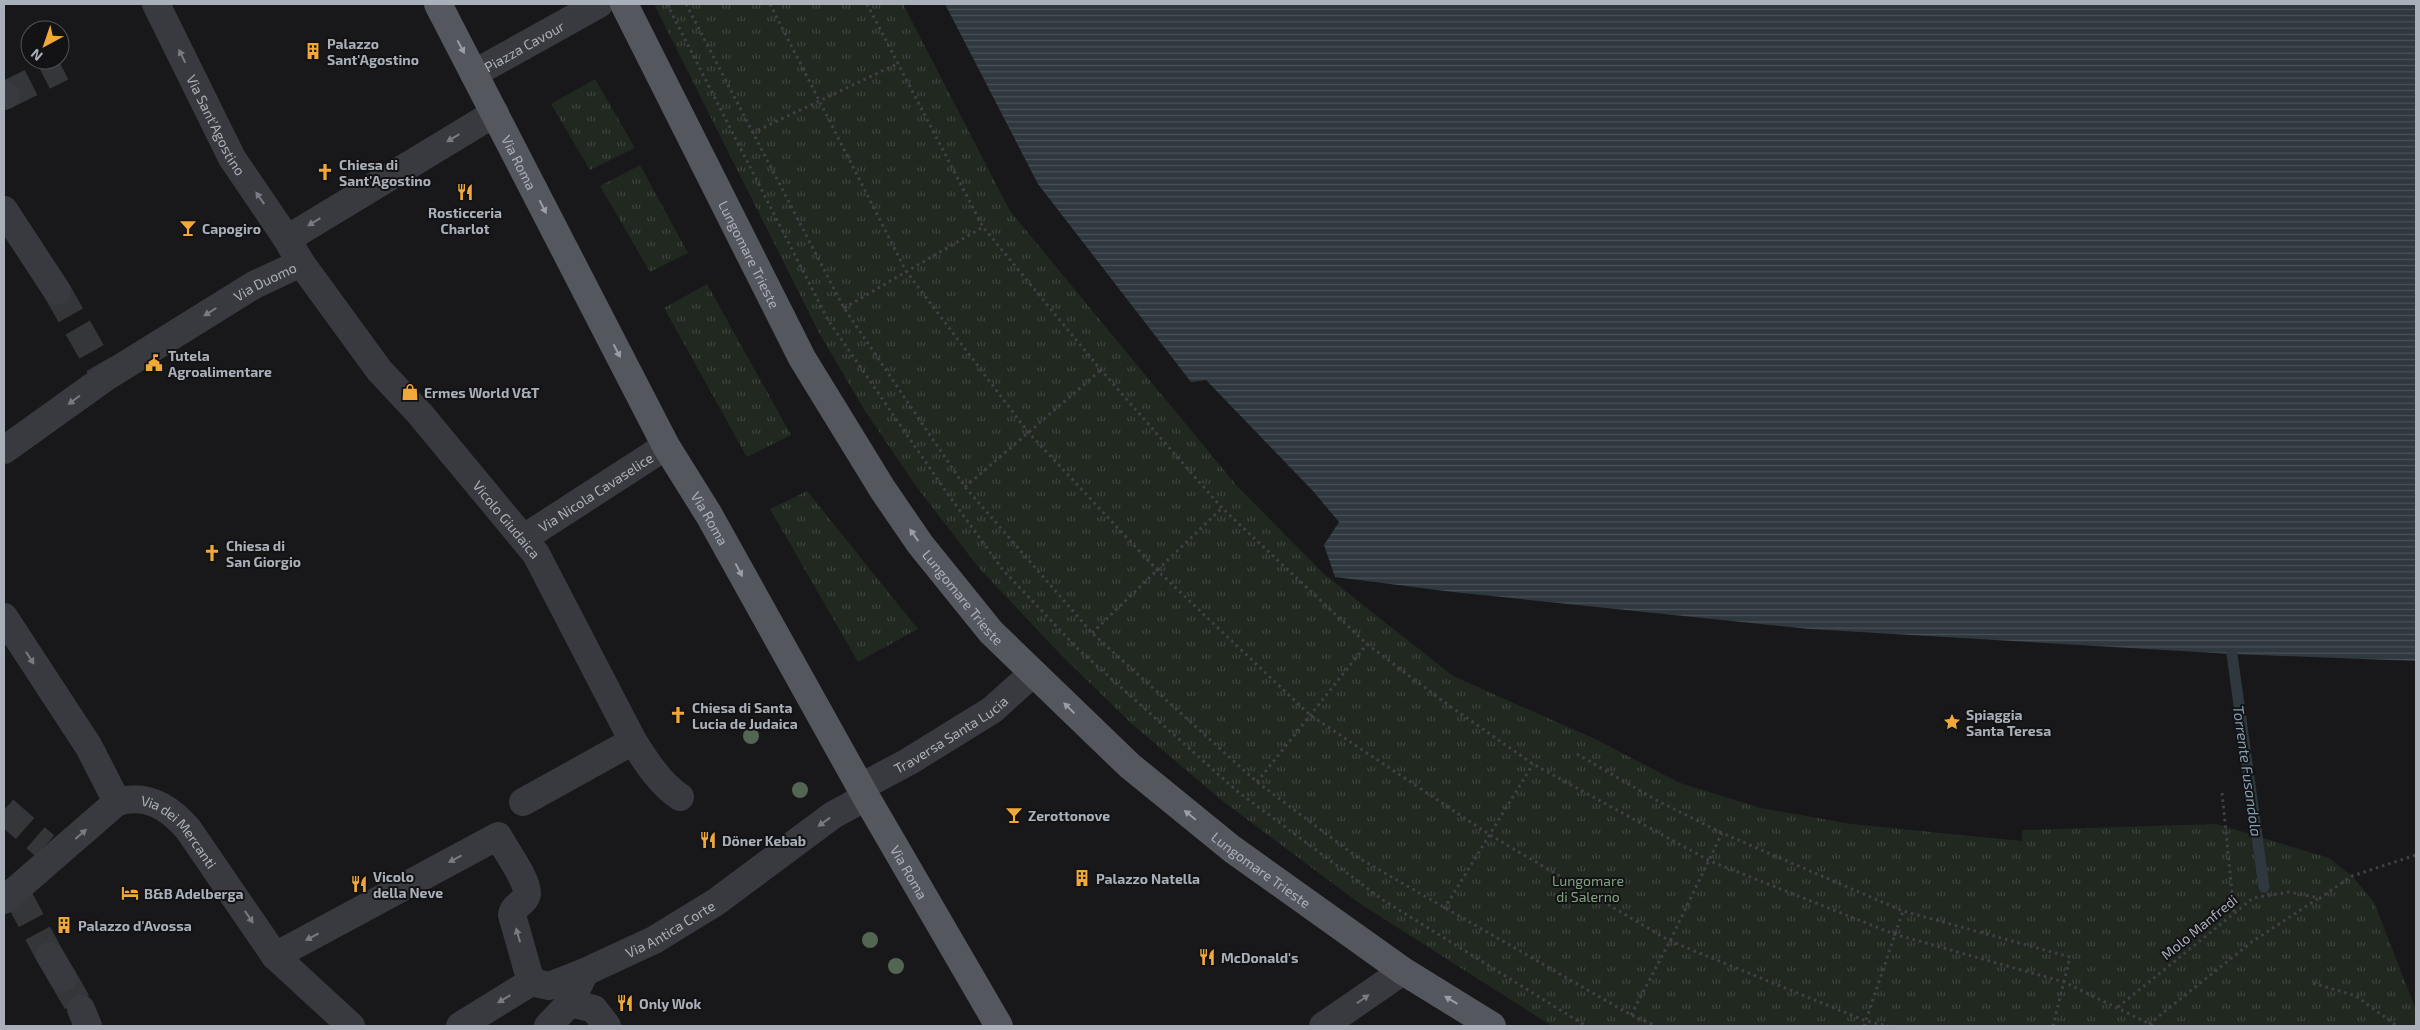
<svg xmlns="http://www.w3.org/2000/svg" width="2420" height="1030" font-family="'Exo 2',sans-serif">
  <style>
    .grass { fill: url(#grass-tufts) }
    .water { fill: url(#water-rules) }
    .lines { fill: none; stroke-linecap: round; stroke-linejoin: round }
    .stream { stroke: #2e383e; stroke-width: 11 }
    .minor-tunnel { stroke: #35363a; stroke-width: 28; stroke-dasharray: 28 14; stroke-linecap: butt }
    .path { stroke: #3f4146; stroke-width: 3; stroke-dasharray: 2.5 4; stroke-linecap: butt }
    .minor { stroke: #393a3f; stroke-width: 28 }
    .major { stroke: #55575e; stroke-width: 28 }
    .tree { fill: #526653 }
    .oneway { fill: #999ea8 }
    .oneway2 { fill: #777b83 }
    .labels { text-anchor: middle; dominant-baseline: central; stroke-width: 4; stroke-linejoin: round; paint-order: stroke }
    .poi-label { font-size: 14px; font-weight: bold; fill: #aab0ba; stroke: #131315; text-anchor: start }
    .street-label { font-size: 14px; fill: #aab0ba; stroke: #131315 }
    .park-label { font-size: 14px; fill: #81a581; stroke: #131315 }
    .water-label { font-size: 15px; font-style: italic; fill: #82a0b4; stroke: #131315 }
  </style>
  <defs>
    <pattern id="grass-tufts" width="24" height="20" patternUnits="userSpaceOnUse" patternTransform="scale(1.25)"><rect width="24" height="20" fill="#202820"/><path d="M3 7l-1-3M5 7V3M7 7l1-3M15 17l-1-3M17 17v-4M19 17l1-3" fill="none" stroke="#3e453e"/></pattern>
    <pattern id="water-rules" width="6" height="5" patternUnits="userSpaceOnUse" patternTransform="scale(1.25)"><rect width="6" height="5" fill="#2e383e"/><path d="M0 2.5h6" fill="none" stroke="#4a5258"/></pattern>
  </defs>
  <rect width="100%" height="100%" fill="#18181a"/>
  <path class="grass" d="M654 4H903L1010 211 1237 486 1324 574 1453 676 1595 739 1680 783 1761 808 1851 824 2022 841V830L2217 824 2329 858 2352 876 2374 902 2416 1010V1026H1552L1359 903 1220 799 1132 724 1062 656 979 568 916 486 865 411 818 331Z
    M595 79 635 148 590 170 551 104Z
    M640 165 688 253 650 272 600 186Z
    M707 284 791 435 747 457 664 308Z
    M807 491 918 629 858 662 770 509Z"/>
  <path class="water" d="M945 4H2416V661L2232 654 1809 629 1453 592 1335 577 1324 545 1339 522 1313 491 1206 380 1191 382 1038 184Z"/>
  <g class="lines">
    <path class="stream" d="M2232 654 2264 887"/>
    <path class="minor-tunnel" d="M6 95 62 67
      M57 291 106 377
      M4 810 45 846
      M18 896 50 956
      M63 978 81 1009"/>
    <path class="path" d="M667 4 828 320 947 493 1003 570 1078 649 1237 791 1383 900 1586 1026
      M686 4 844 308 965 487 1092 633 1257 782 1357 857 1631 1015 1656 1026
      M770 4 906 271 1028 432 1158 571 1310 715 1490 835 1670 941 1866 1021 1888 1026
      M867 4 983 227 1101 370 1222 508 1367 644 1444 702 1533 764 1710 861 1894 934 2064 982 2154 1026
      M752 133 899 63
      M844 308 983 227
      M965 487 1101 370
      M1092 633 1222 508
      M1577 754 1656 800 1722 833 1903 911 2070 957 2053 1026
      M1257 782 1367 644
      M2222 793 2234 912
      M1444 909 1533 764
      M2313 983 2356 996 2397 1026
      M2118 1007 2253 898 2289 892 2320 898 2352 876 2416 855
      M1631 1015 1670 941 1722 833
      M2149 1024 2253 941 2319 898
      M1864 1026 1903 911"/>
    <g class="minor">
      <path id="s1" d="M156 4 232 158 287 239"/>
      <path id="s2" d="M475 73 599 4"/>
      <path d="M4 96 6 95"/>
      <path d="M4 210 57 291"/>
      <path id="s3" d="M301 263 379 370 420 414 536 554 633 741C645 760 660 784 680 797"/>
      <path id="s4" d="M4 450 106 377 254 285 301 263 287 239 495 113"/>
      <path id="s5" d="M524 538 666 446"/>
      <path d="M4 617 89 747 117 802"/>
      <path id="s6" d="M861 787 908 762 992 710 1033 673"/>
      <path d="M523 802 633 741"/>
      <path id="s7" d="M4 900 117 802C147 793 169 807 188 829L275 956 351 1026"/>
      <path d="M50 956 63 978"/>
      <path d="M275 956 498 836C505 849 527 879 527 893 527 902 513 905 512 915L531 982"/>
      <path d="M570 1003 594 1009 607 1026"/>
      <path d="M81 1009 88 1026"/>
      <path id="s8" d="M460 1026 531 982 549 986 585 972 654 940 716 902 833 815 866 797"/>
      <path d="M548 1026 570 1003 585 972"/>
      <path d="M1323 1026 1403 971"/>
    </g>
    <g class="major">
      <path id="s9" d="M438 4 666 446 709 515 866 797 999 1026"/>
      <path id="s10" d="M624 4 802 358 883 490 920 544 991 632 1130 766 1232 849 1403 971 1492 1026"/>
    </g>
  </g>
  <g class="tree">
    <circle cx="751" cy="736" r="8"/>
    <circle cx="800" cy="790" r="8"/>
    <circle cx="870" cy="940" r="8"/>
    <circle cx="896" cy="966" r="8"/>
  </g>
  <defs><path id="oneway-solid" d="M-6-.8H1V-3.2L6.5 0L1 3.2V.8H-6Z" transform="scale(1.25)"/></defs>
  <g class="oneway">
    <use href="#oneway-solid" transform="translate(461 47) rotate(62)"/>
    <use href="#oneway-solid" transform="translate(543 207) rotate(63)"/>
    <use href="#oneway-solid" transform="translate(617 351) rotate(63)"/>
    <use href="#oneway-solid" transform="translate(914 535) rotate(-125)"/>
    <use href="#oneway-solid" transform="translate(739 570) rotate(62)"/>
    <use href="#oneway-solid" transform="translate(1069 708) rotate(-136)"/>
    <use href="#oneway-solid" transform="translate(1190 815) rotate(-141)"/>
    <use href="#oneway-solid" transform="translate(1451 1000) rotate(-149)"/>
  </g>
  <g class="oneway2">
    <use href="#oneway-solid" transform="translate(182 56) rotate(-116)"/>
    <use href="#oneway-solid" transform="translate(453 138) rotate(149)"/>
    <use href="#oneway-solid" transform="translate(260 198) rotate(-125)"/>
    <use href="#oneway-solid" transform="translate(314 222) rotate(149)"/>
    <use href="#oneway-solid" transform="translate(210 312) rotate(148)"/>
    <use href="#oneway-solid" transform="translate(74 400) rotate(143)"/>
    <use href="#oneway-solid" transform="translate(30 658) rotate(57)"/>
    <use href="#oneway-solid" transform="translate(824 822) rotate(144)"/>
    <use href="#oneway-solid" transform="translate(81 834) rotate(-41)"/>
    <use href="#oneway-solid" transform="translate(455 859) rotate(152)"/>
    <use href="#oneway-solid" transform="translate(249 917) rotate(56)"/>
    <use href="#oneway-solid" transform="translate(518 935) rotate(-106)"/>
    <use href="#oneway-solid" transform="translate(312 937) rotate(152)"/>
    <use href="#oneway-solid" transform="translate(504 999) rotate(149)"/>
    <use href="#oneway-solid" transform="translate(1363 999) rotate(-35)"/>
  </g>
  <defs>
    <g id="building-bare" transform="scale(1.35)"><path d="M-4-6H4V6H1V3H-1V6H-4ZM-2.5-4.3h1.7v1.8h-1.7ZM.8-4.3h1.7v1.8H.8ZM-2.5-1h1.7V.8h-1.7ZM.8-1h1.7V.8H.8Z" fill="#f2a838" stroke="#131315" stroke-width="2.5" paint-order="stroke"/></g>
    <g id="church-bare" transform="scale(1.35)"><path d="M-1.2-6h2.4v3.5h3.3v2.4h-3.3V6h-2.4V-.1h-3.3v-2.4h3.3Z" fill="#f2a838" stroke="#131315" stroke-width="2.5" paint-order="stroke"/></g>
    <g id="restaurant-bare" transform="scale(1.35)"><path d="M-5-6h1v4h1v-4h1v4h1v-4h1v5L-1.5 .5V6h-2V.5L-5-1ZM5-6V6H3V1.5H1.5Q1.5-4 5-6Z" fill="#f2a838" stroke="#131315" stroke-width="2.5" paint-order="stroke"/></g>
    <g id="bar-bare" transform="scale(1.35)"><path d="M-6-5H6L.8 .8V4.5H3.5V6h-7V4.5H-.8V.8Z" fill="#f2a838" stroke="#131315" stroke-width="2.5" paint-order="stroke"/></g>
    <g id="civic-bare" transform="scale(1.35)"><path d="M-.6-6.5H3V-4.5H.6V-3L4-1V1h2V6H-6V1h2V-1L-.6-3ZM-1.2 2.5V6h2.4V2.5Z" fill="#f2a838" stroke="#131315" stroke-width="2.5" paint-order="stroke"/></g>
    <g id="shop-bare" transform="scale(1.35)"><path d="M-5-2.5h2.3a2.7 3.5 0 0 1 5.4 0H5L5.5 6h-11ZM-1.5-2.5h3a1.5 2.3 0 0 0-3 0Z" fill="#f2a838" stroke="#131315" stroke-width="2.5" paint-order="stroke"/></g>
    <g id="sight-bare" transform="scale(1.35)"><path d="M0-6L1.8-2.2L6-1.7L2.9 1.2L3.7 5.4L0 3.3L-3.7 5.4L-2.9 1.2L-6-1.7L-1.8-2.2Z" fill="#f2a838" stroke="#131315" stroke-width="2.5" paint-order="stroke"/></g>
    <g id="hotel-bare" transform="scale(1.35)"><path d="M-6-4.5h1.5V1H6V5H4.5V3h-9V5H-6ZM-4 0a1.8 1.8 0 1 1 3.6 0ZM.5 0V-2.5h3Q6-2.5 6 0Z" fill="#f2a838" stroke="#131315" stroke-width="2.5" paint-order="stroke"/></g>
  </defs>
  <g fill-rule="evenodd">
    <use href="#building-bare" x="313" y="51"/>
    <use href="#church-bare" x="325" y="172"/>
    <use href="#restaurant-bare" x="465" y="192"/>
    <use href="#bar-bare" x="188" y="228"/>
    <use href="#civic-bare" x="154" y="363"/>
    <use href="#shop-bare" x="410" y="392"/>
    <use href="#church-bare" x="212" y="553"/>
    <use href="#church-bare" x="678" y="715"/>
    <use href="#sight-bare" x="1952" y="722"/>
    <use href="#bar-bare" x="1014" y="815"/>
    <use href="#restaurant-bare" x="708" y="840"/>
    <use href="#building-bare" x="1082" y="878"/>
    <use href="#restaurant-bare" x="359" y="884"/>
    <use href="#hotel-bare" x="130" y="893"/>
    <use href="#building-bare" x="64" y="925"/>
    <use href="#restaurant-bare" x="1207" y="957"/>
    <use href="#restaurant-bare" x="625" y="1003"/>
  </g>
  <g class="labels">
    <g class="poi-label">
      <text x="327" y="43">Palazzo<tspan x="327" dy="16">Sant'Agostino</tspan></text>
      <text x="339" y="164">Chiesa di<tspan x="339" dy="16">Sant'Agostino</tspan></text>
      <text x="465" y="212" text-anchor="middle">Rosticceria<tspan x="465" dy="16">Charlot</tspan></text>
      <text x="202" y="228">Capogiro</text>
      <text x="168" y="355">Tutela<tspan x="168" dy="16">Agroalimentare</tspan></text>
      <text x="424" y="392">Ermes World V&amp;T</text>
      <text x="226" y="545">Chiesa di<tspan x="226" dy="16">San Giorgio</tspan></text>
      <text x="692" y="707">Chiesa di Santa<tspan x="692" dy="16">Lucia de Judaica</tspan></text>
      <text x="1966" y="714">Spiaggia<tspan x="1966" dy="16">Santa Teresa</tspan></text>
      <text x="1028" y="815">Zerottonove</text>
      <text x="722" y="840">Döner Kebab</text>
      <text x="373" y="876">Vicolo<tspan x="373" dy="16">della Neve</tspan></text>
      <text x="1096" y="878">Palazzo Natella</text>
      <text x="144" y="893">B&amp;B Adelberga</text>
      <text x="78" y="925">Palazzo d'Avossa</text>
      <text x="1221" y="957">McDonald's</text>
      <text x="639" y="1003">Only Wok</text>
    </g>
    <g class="street-label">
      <text stroke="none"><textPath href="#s2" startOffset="56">Piazza Cavour</textPath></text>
      <text stroke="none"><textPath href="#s1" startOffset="135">Via Sant'Agostino</textPath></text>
      <text stroke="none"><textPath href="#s9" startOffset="178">Via Roma</textPath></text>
      <text stroke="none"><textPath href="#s10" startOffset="280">Lungomare Trieste</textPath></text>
      <text stroke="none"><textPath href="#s4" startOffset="311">Via Duomo</textPath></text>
      <text stroke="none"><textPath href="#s5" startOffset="85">Via Nicola Cavaselice</textPath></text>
      <text stroke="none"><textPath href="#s9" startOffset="582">Via Roma</textPath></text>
      <text stroke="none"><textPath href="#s3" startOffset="329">Vicolo Giudaica</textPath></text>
      <text stroke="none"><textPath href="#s10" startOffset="685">Lungomare Trieste</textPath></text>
      <text stroke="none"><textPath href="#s6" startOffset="104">Traversa Santa Lucia</textPath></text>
      <text stroke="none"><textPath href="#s7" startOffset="225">Via dei Mercanti</textPath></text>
      <text stroke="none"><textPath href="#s10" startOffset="1090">Lungomare Trieste</textPath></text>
      <text stroke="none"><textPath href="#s9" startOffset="988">Via Roma</textPath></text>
      <text transform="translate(2199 927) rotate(-39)">Molo Manfredi</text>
      <text stroke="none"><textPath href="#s8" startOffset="236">Via Antica Corte</textPath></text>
    </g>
    <g class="park-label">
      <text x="1588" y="880">Lungomare<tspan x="1588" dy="16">di Salerno</tspan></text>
    </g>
    <g class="water-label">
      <text transform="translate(2248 771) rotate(82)">Torrente Fusandola</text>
    </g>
  </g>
  <rect width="2420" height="1030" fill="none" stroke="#aab0ba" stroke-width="10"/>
  <g transform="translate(45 45) rotate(220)"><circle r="24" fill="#131315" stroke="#4f5257"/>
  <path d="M0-4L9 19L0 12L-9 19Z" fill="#f2a838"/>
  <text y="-8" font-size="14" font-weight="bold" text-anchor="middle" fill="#aab0ba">N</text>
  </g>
</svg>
